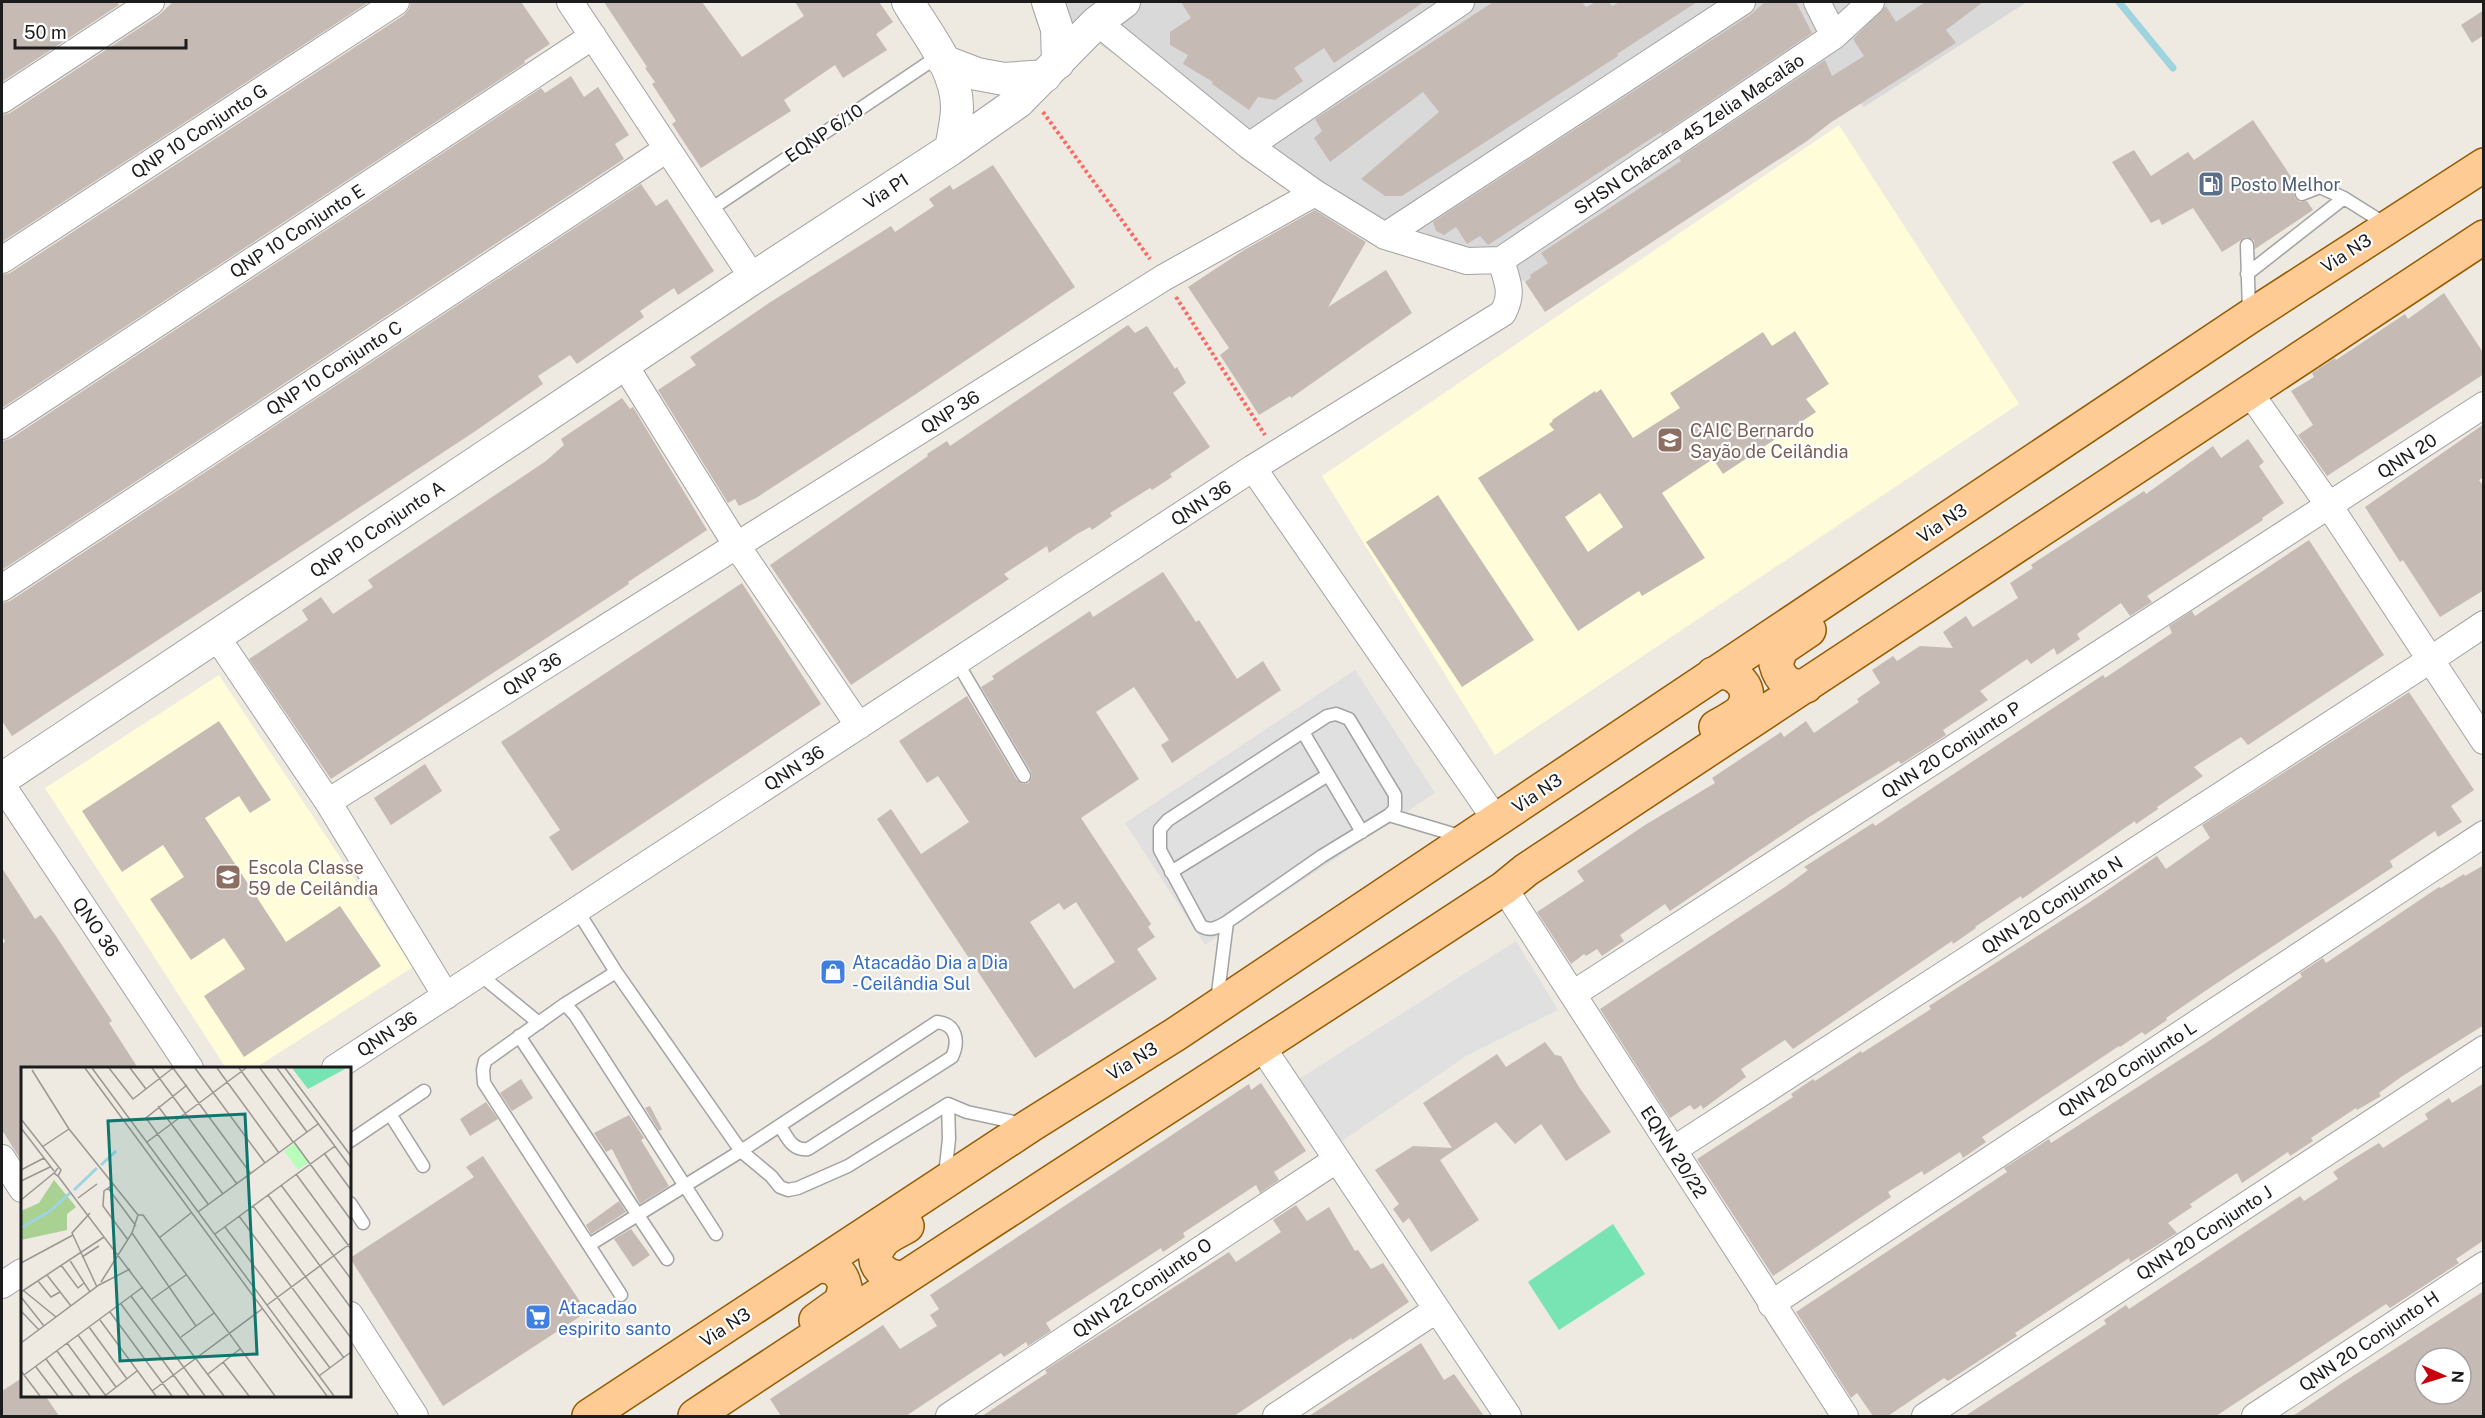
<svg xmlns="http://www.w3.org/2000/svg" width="2485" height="1418" font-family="'Public Sans',sans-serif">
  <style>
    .residential { fill: #dad9d9 }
    .education { fill: #fffdd9 }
    .pitch { fill: #78e4b4 }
    .parking { fill: #e0e0e0 }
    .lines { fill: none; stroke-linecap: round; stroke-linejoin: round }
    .stream { stroke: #9dd4e0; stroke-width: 7 }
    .building { fill: #c6bab4; fill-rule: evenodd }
    .service-casing { stroke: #a3a3a3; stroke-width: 15 }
    .minor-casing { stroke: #a3a3a3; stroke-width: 28 }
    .tertiary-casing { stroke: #a3a3a3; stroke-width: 34 }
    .primary-casing { stroke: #945b00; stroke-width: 36 }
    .path { stroke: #ff6861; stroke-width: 4; stroke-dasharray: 3 3; stroke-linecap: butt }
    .service { stroke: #fff; stroke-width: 12 }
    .minor { stroke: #fff; stroke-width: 26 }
    .tertiary { stroke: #fff; stroke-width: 32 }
    .primary { stroke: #ffcb95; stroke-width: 33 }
    .labels { text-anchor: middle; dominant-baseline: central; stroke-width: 4.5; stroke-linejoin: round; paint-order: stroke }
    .street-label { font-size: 18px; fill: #1c1c1c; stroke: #fff }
    .service-label { font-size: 18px; fill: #4e5e75; stroke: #fff; text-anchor: start }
    .education-label { font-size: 18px; fill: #785e54; stroke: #fff; text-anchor: start }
    .shop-label { font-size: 18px; fill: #366cbe; stroke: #fff; text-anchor: start }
    .inset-river { fill: none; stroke: #9dd4e0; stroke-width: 3 }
    .inset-road { fill: none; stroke: #9a9792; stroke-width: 1.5 }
    .view { fill: #0f766e; fill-opacity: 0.15; stroke: #0f766e; stroke-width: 3 }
    .inset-edge { fill: none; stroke: #1c1c1c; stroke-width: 3 }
  </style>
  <rect width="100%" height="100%" fill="#eee9e1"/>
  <path class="residential" d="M1036 2H2027L1864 107 1847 86 1543 286 1409 251Z"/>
  <path class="education" d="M1839 125 2019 404 1495 755 1322 476Z
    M219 675 413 967 255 1068H226L45 788Z"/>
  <path class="pitch" d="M1613 1224 1645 1274 1559 1330 1528 1282Z"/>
  <path class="parking" d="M1355 670 1435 793 1205 945 1125 823Z
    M1516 941 1558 1010 1466 1056 1342 1141 1299 1079Z"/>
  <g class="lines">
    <path class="stream" d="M2119 2 2173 68"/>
  </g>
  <path class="building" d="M2 2H117L119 5 2 82Z
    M173 2H369L2 242V115L10 113 159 15Z
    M411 2H521L550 44 524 61 525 63 2 408V275L10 273 404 15 409 9Z
    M604 2H702L742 57 804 16 795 2H879L893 22 876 34 887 50 843 78 835 65 784 100 791 111 701 168 672 124 676 121 652 84 655 82 645 68 647 67Z
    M1181 2H1424L1334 63 1324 48 1294 68 1303 81 1275 100 1258 97 1249 110 1212 84 1213 82 1183 64 1188 55 1170 45V32L1191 18Z
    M1493 2H1582L1586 7 1596 2H1609L1612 6 1620 2H1697L1617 54 1618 56 1402 196H1385L1361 179 1439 112 1423 92 1330 162 1314 138 1322 131 1315 119Z
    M1765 2H1796L1812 33 1662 134 1661 132 1488 245 1480 236 1467 244 1456 227 1444 235 1436 231 1433 222 1750 15Z
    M1925 2H1983L1946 30 1956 43 1830 123 1807 141 1545 312 1525 282 1531 278 1530 275 1548 263 1541 253 1681 161 1679 158 1825 60 1832 76 1864 56 1853 39 1886 6 1896 22Z
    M2484 10V35L2472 43 2461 25Z
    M571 76 584 97 598 87 629 135 615 144 624 159 2 570V441L10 439 541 88 545 93Z
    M2253 120 2298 187 2294 192 2295 198 2300 202 2307 201 2313 210 2255 249 2254 240 2246 237 2222 252 2193 208 2162 225 2159 219 2151 223 2112 162 2134 150 2151 176 2188 152 2194 160Z
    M993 165 1075 287 916 394 756 498 739 506 735 499 728 503 658 390 696 365 690 357 769 303 891 226 895 232 934 206 929 199 950 185 953 190Z
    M641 184 656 206 667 199 714 271 678 295 674 288 640 311 644 317 577 364 570 355 538 376 543 384 474 432 12 736 2 721V603L10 601Z
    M1315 210 1366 242 1328 307 1386 270 1412 313 1291 398 1290 396 1259 415 1220 355 1229 348 1188 287 1244 250Z
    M2444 293 2484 354V374L2327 476 2298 435 2313 425 2291 391 2314 377 2312 373 2335 358 2336 360 2405 314 2408 319Z
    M1128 325 1135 333 1147 326 1175 369 1177 367 1186 383 1173 393 1210 447 1170 474 1172 477 1152 490 1150 488 1110 513 1112 516 1092 530 1090 527 1077 534 1049 553 1047 546 1004 574 1009 579 851 685 770 565 928 456 927 454 947 441 950 446Z
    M1795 331 1829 384 1806 399 1816 412 1723 474 1713 459 1662 493 1705 558 1642 596 1639 591 1578 631 1478 478 1554 430 1549 424 1553 421 1552 420 1595 391 1596 393 1601 389 1633 438 1680 408 1670 393 1763 332 1772 346ZM1600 493 1623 527 1588 552 1565 517Z
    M622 398 630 409 633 407 707 530 628 582 629 584 331 779 249 659 308 620 302 610 321 597 333 614 373 587 368 580 546 461 564 445 561 439Z
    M2484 424V477L2479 480 2484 487V590L2440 617 2403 560 2400 562 2365 507Z
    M2248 439 2264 462 2259 466 2284 503 2262 518 2263 520 2147 596 2152 602 2130 616 2121 603 2077 634 2080 639 2057 655 2054 648 2031 664 2027 659 1980 691 1988 700 1943 730 1946 735 1901 764 1899 761 1806 819 1670 911 1665 904 1620 935 1624 941 1602 956 1597 949 1586 956 1584 954 1571 964 1537 912 1584 881 1577 871 1645 825 1715 783 1712 778 1781 732 1784 737 1806 721 1814 733 1859 702 1857 699 1880 683 1872 670 1893 656 1897 661 1920 646 1953 648 1943 632 1966 616 1973 627 2018 598 2010 583 2033 568 2031 565 2144 491 2146 494 2213 446 2221 458Z
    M1438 495 1534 640 1462 687 1366 542Z
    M2309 540 2384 655 2248 745 2241 737 2194 767 2203 776 2157 807 2158 809 2136 824 2135 821 2022 899 2021 896 1975 927 1976 928 1953 944 1952 941 1793 1049 1785 1040 1741 1069 1746 1077 1703 1109 1701 1105 1694 1110 1690 1105 1670 1118 1600 1009 1785 887 1808 870 1804 867 1873 823 1875 826 2103 675 2105 678 2172 633 2169 626 2192 611 2195 616Z
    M1163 572 1196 622 1199 620 1237 679 1263 661 1281 690 1172 763 1161 745 1169 740 1134 687 1096 712 1139 779 1081 818 1151 924 1148 927 1155 937 1137 949 1157 979 1035 1058 877 819 891 809 921 854 969 822 938 776 927 783 899 741 967 696 1017 780 1023 784 1029 783 1032 777 1031 772 981 687 994 679 992 676 1090 611 1093 617ZM1076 902 1115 962 1074 989 1030 922 1059 903 1064 910Z
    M742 583 821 704 572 871 549 837 560 830 501 742Z
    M2409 692 2474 790 2451 806 2462 822 2438 837 2435 831 2390 861 2393 867 2211 987 2166 1018 2167 1020 2145 1035 2142 1032 2120 1047 2119 1046 1982 1137 1986 1142 1963 1158 1960 1152 1924 1175 1922 1171 1888 1192 1891 1197 1773 1276 1697 1159 1793 1097 1791 1094 1813 1079 1815 1081 1861 1051 1862 1053 1931 1009 1929 1006 2090 902 2157 856 2166 869 2210 838 2202 825Z
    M219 721 271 800 250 813 239 796 205 818 286 942 340 906 381 966 244 1057 204 996 245 969 224 938 191 960 150 899 184 877 163 845 122 872 82 811Z
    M425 764 442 791 391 825 374 798Z
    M2484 865V1025L2401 1077 2379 1093 2381 1096 2357 1110 2356 1108 2311 1138 2313 1141 2290 1156 2288 1152 2242 1183 2237 1173 2190 1204 2192 1207 2168 1223 2177 1233 2130 1262 2129 1258 2015 1333 2017 1336 1948 1381 1944 1378 1888 1416H1873L1857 1393 1851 1398 1796 1312 2007 1172 2004 1168 2049 1139 2051 1143 2212 1039 2302 977 2300 973 2320 960 2323 958 2326 963 2439 887 2441 888 2464 874 2465 876Z
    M2 868 35 919 41 915 56 936 112 1021 109 1023 138 1068H22V1162L2 1130V945L5 941 2 936Z
    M1545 1042 1555 1055 1561 1056 1579 1087 1611 1132 1566 1161 1541 1124 1515 1144 1496 1122 1440 1160 1479 1220 1431 1252 1409 1218 1403 1223 1393 1209 1399 1204 1375 1170 1413 1146 1452 1148 1423 1103 1497 1054 1506 1067Z
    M521 1079 533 1098 512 1111 500 1093Z
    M1261 1083 1306 1151 1274 1172 1279 1180 1260 1193 1256 1185 1183 1233 1185 1237 1163 1252 1161 1248 1046 1323 1051 1331 1028 1346 1026 1342 1004 1357 1001 1353 906 1416H781L770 1399 883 1325 900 1349 937 1326 930 1315 939 1309 930 1295 1249 1084 1251 1090Z
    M2484 1083V1240L2456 1259 2459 1263 2390 1308 2386 1304 2216 1416H1965L2106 1324 2104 1320 2126 1305 2129 1309 2300 1196 2304 1201 2338 1179 2333 1172 2356 1157 2379 1143 2383 1148 2428 1119 2425 1114 2449 1098 2452 1103Z
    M486 1102 498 1119 470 1136 460 1119Z
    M650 1106 662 1129 659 1131 645 1108Z
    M629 1115 644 1138 641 1140 669 1186 640 1204 612 1149 606 1152 594 1133Z
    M483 1156 587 1312 443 1406 350 1258 474 1177 466 1167Z
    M619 1201 626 1212 591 1234 586 1225Z
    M1296 1205 1307 1221 1329 1207 1355 1251 1358 1250 1371 1269 1383 1263 1409 1302 1352 1340 1351 1338 1234 1416H982L1047 1373 1045 1370 1229 1252 1236 1262 1281 1232 1273 1220Z
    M631 1229 650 1255 633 1267 614 1239Z
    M2484 1291V1416H2293L2342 1383ZM2425 1358H2461V1394H2425Z
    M1421 1343 1444 1380 1454 1374 1484 1416H1309Z
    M22 1378V1395H45L59 1416H2V1391Z"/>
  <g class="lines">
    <g class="service-casing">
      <path id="service" d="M2302 194 2320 187 2344 198 2387 225
        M708 211 940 55
        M2247 245 2249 312
        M2247 274 2344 198
        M957 662 1024 776
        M1336 714 1349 719 1395 795V809L1389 815 1322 856 1227 922C1218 927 1211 932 1201 926L1160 850V829L1168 820 1327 716Z
        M1303 732 1362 832
        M1389 815 1463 837
        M1171 872 1328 775
        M577 910 616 972 741 1151 771 1176 780 1187 788 1190 798 1188 848 1166 948 1104 967 1112 1023 1124
        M479 974 539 1023
        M1217 1001 1227 922
        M565 1004 616 972
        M519 1036 667 1259
        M390 1114 423 1166
        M350 1141 424 1091
        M945 1175 949 1139 948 1104
        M350 1203 363 1223
        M589 1245 741 1151 937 1022C957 1024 959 1042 952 1057L808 1149C792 1151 787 1137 780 1126
        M621 1295 484 1083 483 1070 485 1061 565 1004 575 1015 716 1234"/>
    </g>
    <g class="minor-casing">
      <path id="minor" d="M570 2 753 278
        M1817 2 1834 36
        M1097 22 1249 146 1315 193 1385 236 1467 261 1501 260
        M2 100 151 2
        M1249 146 1461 2
        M1385 236 1742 2
        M2 260 396 2
        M1501 260 1834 36 1871 2
        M624 364 737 546 859 726
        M2250 393 2330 507 2484 741
        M2 426 593 36
        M1253 468 1496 820
        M2 588 667 149
        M216 636 328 802 446 996
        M2 785 190 1068
        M328 802 1163 278 1315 193
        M1504 888 1845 1416
        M1573 994 2484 405
        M1262 1047 1508 1416
        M335 1068 1253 468 1503 313C1514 292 1507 282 1501 260
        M1673 1150 2430 660 2484 624
        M2 1158 22 1189
        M2 1285 22 1272
        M1771 1304 2484 834
        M350 1315 415 1416
        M949 1416 1336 1160
        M1276 1416 1436 1310
        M1925 1416 2484 1049
        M2255 1416 2484 1265"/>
    </g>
    <g class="tertiary-casing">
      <path id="tertiary" d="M908 2C926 33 957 69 957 107 957 121 953 136 951 149
        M1048 2 1057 29 1058 63
        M943 61 977 74 1004 79 1045 76
        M2 779 753 278 951 149 1018 102 1097 22 1124 2"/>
    </g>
    <g class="primary-casing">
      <path id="primary" d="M1713 674C1734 667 1758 690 1741 711 1734 718 1724 722 1716 727
        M1806 686C1789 688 1780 680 1776 664L1781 649 1809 630
        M904 1277C886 1280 867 1263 880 1245 885 1236 899 1231 907 1226
        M816 1320 841 1302 845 1287C842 1272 832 1264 816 1267
        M589 1416 1031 1125 1176 1034 2249 317 2484 165
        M695 1416C963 1237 1235 1065 1504 888L1526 870 2484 237"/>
    </g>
    <path class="path" d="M1043 112 1150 259
      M1176 297 1265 435"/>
    <use href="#service" class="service"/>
    <use href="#minor" class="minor"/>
    <use href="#tertiary" class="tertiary"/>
    <use href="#primary" class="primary"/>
  </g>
  <defs>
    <g id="fuel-square" transform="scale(1.35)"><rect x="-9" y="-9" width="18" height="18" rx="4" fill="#5c6f8a" stroke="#fff"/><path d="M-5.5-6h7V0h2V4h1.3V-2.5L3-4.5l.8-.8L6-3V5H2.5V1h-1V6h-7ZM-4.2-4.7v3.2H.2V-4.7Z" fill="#fff"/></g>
    <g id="school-square" transform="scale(1.35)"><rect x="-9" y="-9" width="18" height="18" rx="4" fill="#8d6e63" stroke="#fff"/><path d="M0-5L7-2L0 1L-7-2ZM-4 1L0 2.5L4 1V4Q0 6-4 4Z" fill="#fff"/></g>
    <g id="shop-square" transform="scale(1.35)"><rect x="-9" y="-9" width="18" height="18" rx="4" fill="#3f7fe0" stroke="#fff"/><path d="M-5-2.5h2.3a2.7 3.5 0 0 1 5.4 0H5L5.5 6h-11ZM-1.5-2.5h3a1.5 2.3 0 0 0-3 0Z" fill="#fff"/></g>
    <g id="supermarket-square" transform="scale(1.35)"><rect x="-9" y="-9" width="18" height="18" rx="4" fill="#3f7fe0" stroke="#fff"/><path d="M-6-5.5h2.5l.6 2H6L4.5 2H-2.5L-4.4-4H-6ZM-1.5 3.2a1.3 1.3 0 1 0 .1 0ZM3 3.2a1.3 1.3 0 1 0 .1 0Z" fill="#fff"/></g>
  </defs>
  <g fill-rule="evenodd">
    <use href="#fuel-square" x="2211" y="184"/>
    <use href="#school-square" x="1670" y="440"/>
    <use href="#school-square" x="228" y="877"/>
    <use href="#shop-square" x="833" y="972"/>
    <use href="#supermarket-square" x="538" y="1317"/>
  </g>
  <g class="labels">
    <g class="street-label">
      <text transform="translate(199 131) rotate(-33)">QNP 10 Conjunto G</text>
      <text transform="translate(824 133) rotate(-34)">EQNP 6/10</text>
      <text transform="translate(1689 134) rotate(-34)">SHSN Chácara 45 Zelia Macalão</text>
      <text transform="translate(886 191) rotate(-33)">Via P1</text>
      <text transform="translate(297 231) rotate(-33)">QNP 10 Conjunto E</text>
      <text transform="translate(2346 253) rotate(-33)">Via N3</text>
      <text transform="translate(334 368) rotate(-33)">QNP 10 Conjunto C</text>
      <text transform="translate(950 412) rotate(-32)">QNP 36</text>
      <text transform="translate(2407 456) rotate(-33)">QNN 20</text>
      <text transform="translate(1201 503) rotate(-33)">QNN 36</text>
      <text transform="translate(1942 523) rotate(-34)">Via N3</text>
      <text transform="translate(377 529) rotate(-34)">QNP 10 Conjunto A</text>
      <text transform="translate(532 674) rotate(-32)">QNP 36</text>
      <text transform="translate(1951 750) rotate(-33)">QNN 20 Conjunto P</text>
      <text transform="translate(794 768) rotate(-33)">QNN 36</text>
      <text transform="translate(1537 793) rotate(-34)">Via N3</text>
      <text transform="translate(2052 905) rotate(-33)">QNN 20 Conjunto N</text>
      <text transform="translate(96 927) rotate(56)">QNO 36</text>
      <text transform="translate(387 1034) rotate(-33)">QNN 36</text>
      <text transform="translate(1132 1061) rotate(-32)">Via N3</text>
      <text transform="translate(2127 1069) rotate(-33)">QNN 20 Conjunto L</text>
      <text transform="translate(1674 1152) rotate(57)">EQNN 20/22</text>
      <text transform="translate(2204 1233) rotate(-33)">QNN 20 Conjunto J</text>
      <text transform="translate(1142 1288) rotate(-34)">QNN 22 Conjunto O</text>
      <text transform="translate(725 1327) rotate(-33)">Via N3</text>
      <text transform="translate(2369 1341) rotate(-34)">QNN 20 Conjunto H</text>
    </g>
    <g class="service-label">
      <text x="2230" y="184">Posto Melhor</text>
    </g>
    <g class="education-label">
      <text x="1690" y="430">CAIC Bernardo<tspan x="1690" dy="21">Sayão de Ceilândia</tspan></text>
      <text x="248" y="867">Escola Classe<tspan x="248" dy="21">59 de Ceilândia</tspan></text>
    </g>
    <g class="shop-label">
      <text x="852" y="962">Atacadão Dia a Dia<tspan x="852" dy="21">- Ceilândia Sul</tspan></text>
      <text x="558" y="1307">Atacadao<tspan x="558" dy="21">espirito santo</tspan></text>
    </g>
  </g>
  <g transform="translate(21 1067)">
    <rect width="330" height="330" fill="#eee9e1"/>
    <path d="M33 113 55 140 46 147V163L0 173V144L18 136Z" fill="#a8d192"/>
    <path d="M274 76 288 95 277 103 263 84Z" fill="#b9fdbb"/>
    <path d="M271 1H323L324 2 287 22Z" fill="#78e4b4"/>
    <path class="inset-river" d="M80 98 95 84M53 123 76 101M0 161 29 144 49 126"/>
    <path class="inset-road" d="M64 1 306 329M71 1 313 329M88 1 112 32 152 1M109 1 125 22M131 1 216 117M152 1 230 107M174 1 244 96M196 1 258 86M218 1 272 75M239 1 286 65M256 1 330 101M264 1 330 89M11 3 48 62 117 148M166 18 125 51 187 137M137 39 202 127M0 52 40 103 37 109 33 106 37 101M0 61 33 104M126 75 225 1M273 75 330 153M21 80 48 62M303 86 330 123M0 103 23 91M275 107 330 182M37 109 203 329M0 114 29 100M93 117 83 124 82 139 107 173M260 118 330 212M87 121 115 159M247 128 330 241M57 131 76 117M0 133 33 106M232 139 330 271M177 145 297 57M69 146 51 166 76 220M117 148H122L254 329M218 149 323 291M204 160 309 301M111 166 175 259M194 167 314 79M138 171 170 146M61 190 78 179M48 192 69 225M0 196 52 168M40 198 57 221 63 216M26 208 50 239M17 214 30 230 39 225M80 215 111 166 117 148M3 224 35 250M0 225 83 170M110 229 184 329M0 230 23 259M131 232 165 208M100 237 168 329M246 238 330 176M0 244 18 263M89 245 151 329M79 253 135 329M68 260 106 312M57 268 95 320M160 270 193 246M0 276 78 218 109 202M46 276 85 329M36 284 69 329M25 292 52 329M202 295 228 329M15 300 37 329M0 304 19 329M187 307 219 282M3 308 122 220M298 309 330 285M131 324 241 242M85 328 116 304"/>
    <path class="view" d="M224 47 236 287 99 294 87 54Z"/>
    <rect width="330" height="330" class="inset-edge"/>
  </g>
  <rect width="2485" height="1418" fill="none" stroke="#1c1c1c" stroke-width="6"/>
  <g transform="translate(2443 1376) rotate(93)"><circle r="28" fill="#ffffff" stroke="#a4a4a4" stroke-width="1.5"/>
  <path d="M0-4.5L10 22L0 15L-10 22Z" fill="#c8000b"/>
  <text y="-9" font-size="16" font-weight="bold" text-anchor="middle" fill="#1c1c1c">N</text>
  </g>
  <path d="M15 39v9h171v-9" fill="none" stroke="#1c1c1c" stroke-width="3"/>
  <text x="24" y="39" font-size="18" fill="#1c1c1c" stroke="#ffffff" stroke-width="4.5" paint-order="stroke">50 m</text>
</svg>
